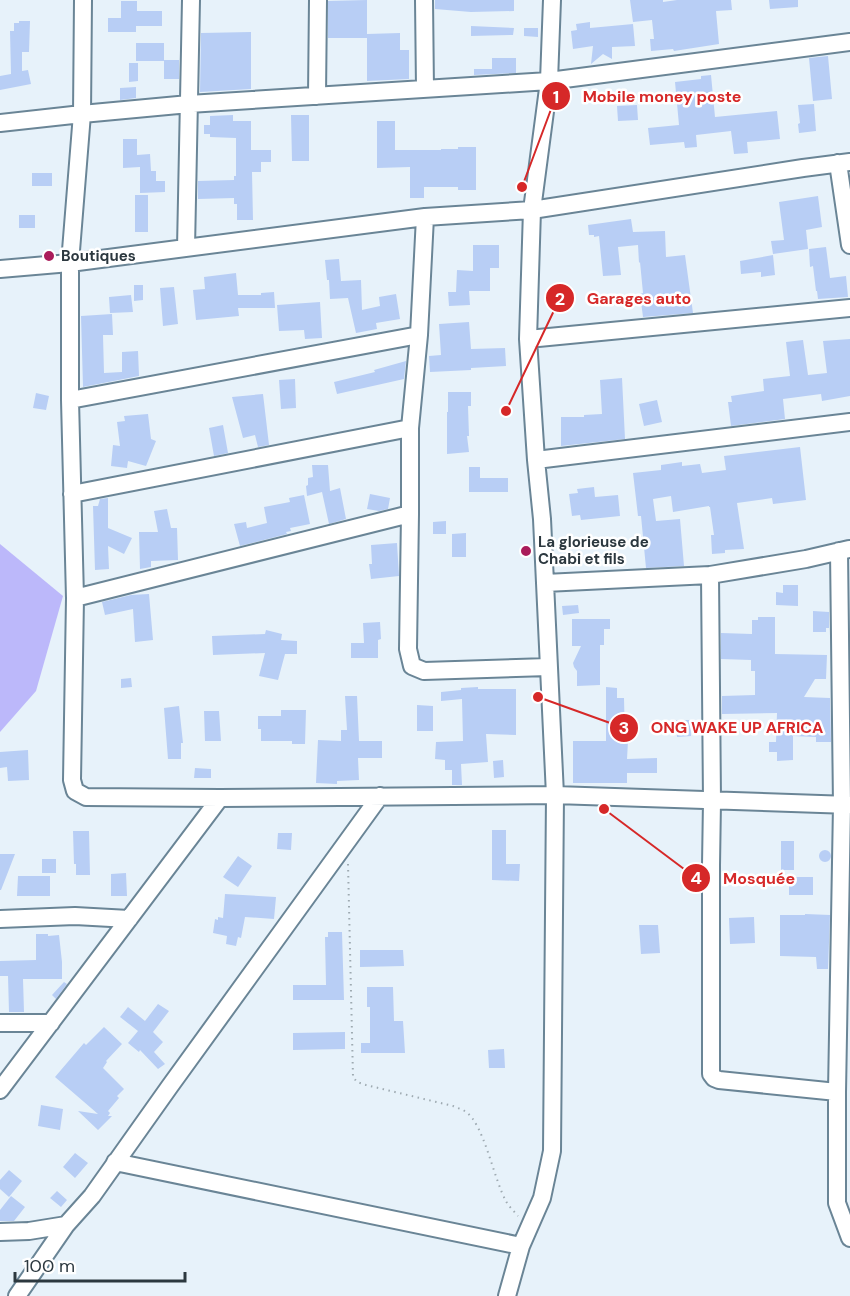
<svg xmlns="http://www.w3.org/2000/svg" width="850" height="1296" font-family="'DM Sans',sans-serif">
  <style>
    .green { fill: #bcb8fa }
    .building { fill: #b8cef5 }
    .lines { fill: none; stroke-linecap: round; stroke-linejoin: round }
    .minor-casing { stroke: #6a8596; stroke-width: 20 }
    .path { stroke: #9eaab1; stroke-width: 2; stroke-dasharray: 1.5 4.5; stroke-linecap: butt }
    .minor { stroke: #fff; stroke-width: 16 }
    .poi-dot { fill: #aa1c5a; stroke: #fff; stroke-width: 2 }
    .labels { text-anchor: middle; dominant-baseline: central; stroke-width: 5; stroke-linejoin: round; paint-order: stroke }
    .poi-label { font-size: 15px; font-weight: bold; fill: #2c383f; stroke: #fff; text-anchor: start }
    .leader { fill: none; stroke: #d62828; stroke-width: 2 }
    .callout-dot { fill: #d62828; stroke: #fff; stroke-width: 2 }
    .mark-label { font-size: 18px; text-anchor: middle; font-weight: bold; fill: #fff }
    .callout-label { font-size: 16px; text-anchor: middle; font-weight: bold; fill: #d62828; stroke: #fff; stroke-width: 5; stroke-linejoin: round; paint-order: stroke }
  </style>
  <rect width="100%" height="100%" fill="#e7f2fa"/>
  <path class="green" d="M0 544 63 596 36 691 0 732Z"/>
  <path class="building" d="M367 0V34L400 33V50H409V79L367 81V38H328V1Z
    M435 0H514V11L471 12 435 9Z
    M630 0H663V2L677 0H731L732 10 716 11 719 44 674 51 673 49 651 51 650 39H654L652 20 633 22Z
    M769 0H798V7L770 9Z
    M121 1H137V11H162V26H136V32H108V18H121Z
    M19 21H30L29 52H22V71L28 70 31 84 0 90V76L11 74 10 31H14V23H19Z
    M590 22V28L633 24 635 46 612 47V59L603 54 591 64 593 46 573 49 571 31 577 30 576 24Z
    M471 26 514 28 513 35 471 36Z
    M524 28H538V37L524 36Z
    M251 32V89L200 92 201 33Z
    M136 43H164V60H179V79H164V61H136Z
    M828 56 832 99 813 101 809 58Z
    M492 58H516V73L474 75V69H492Z
    M129 63H138V81L129 82Z
    M711 75 715 117 777 111 780 139 747 142 748 153 734 154 731 131 696 135 697 147 685 148 684 142 650 145 648 128 679 125 675 82 701 79V76Z
    M136 87V98L120 100V88Z
    M814 104 816 131 799 133 798 124 800 123 798 105Z
    M637 105 638 120 618 121 617 106Z
    M233 115V121H251V150H271V162H261V172H252L253 220H237V204H234V198L198 199V181L234 180V176H236V138L210 137V134H204V125H210V116Z
    M291 115H309V161H292Z
    M377 121H395V150H441V149H458V147H476V190H458V187H424V198H410V167L377 168Z
    M123 139H137V155L150 154 151 171H156V181H165V192L140 193V167L123 168Z
    M32 173H52V186H32Z
    M135 195H148V232H135Z
    M818 196 822 227 806 230 808 249 773 254 771 241 784 240 779 202Z
    M19 215H35V228H19Z
    M631 219 633 232 665 231 666 257 685 255 693 313 643 317 640 294 643 293 640 262 639 263 638 245 618 247 621 275 603 276 599 236 594 237V235H589L588 225Z
    M473 245H499V268H490V291H469L470 305 449 306 448 292H456L457 270 473 271Z
    M826 247 830 278 846 276 848 297 818 299 817 291H816L813 266 810 267 809 249Z
    M773 255 775 275 761 277V272L741 274 740 261Z
    M339 259 341 281 361 280 362 310 380 306 379 297 396 294 400 319 376 323 377 329 356 333 348 298 330 299 329 280H327L325 260Z
    M236 273 238 295H261V293L274 292 275 308H238L239 316 196 320 193 290 205 289 204 277Z
    M134 285H143V300L134 301Z
    M174 287 178 324 163 326 160 288Z
    M131 295 133 312 110 313 109 297Z
    M320 302 322 338 305 339 304 330 279 331 277 305Z
    M112 314 113 335H103L104 373 122 372V352L138 351 139 376 83 387 81 316Z
    M469 322 471 349 505 348 506 366 471 368V370L430 372 429 356 441 355 439 324Z
    M850 339V396L822 401 821 394 783 399 785 419 731 426 728 402H732L731 396 764 391 763 379 790 376 786 342 803 340 808 375 827 373 823 341Z
    M406 361 404 379 337 394 334 382 375 372 374 370Z
    M622 378 625 439 561 446V417H584V415L602 414 600 380Z
    M295 379 296 408 281 409 279 380Z
    M448 392H471V406H468L469 436H467L469 452 447 454V412H448Z
    M36 393 49 396 46 410 33 408Z
    M263 394 269 445 258 447 255 435 243 438 232 397Z
    M657 400 662 422 644 426 639 404Z
    M148 414 151 439 156 441 146 466 128 461 127 468 111 466 113 445 120 446 117 422 125 421 124 416Z
    M223 425 228 453 214 456 209 428Z
    M800 447 806 500 773 504 772 498 737 503 744 549 725 550V553L712 554 711 535H714L710 507H709V506L673 512 671 496 653 499 656 521 680 519 684 566 646 568 641 516H638L633 473 661 470V465L682 462V466L700 464 702 473 726 470 724 456Z
    M312 465H328L330 491 340 488 346 519 329 524 322 492 307 496 306 486 308 485V478L313 477Z
    M469 467H480V478H508V492H469Z
    M594 487 595 497 618 495 620 516 581 520 580 515 572 516 569 494 578 493 577 489Z
    M370 494 390 498 388 509 379 511 367 509Z
    M304 495 310 524 290 528 291 531 286 532 287 534 240 546 234 524 246 522 247 528 267 523 264 507 290 502 289 498Z
    M108 498V528L132 538 124 554 108 546 109 569 95 570 93 506H98L100 499Z
    M167 509 171 528H177L178 560 151 561V567L140 569 139 532H158L154 511Z
    M446 521V534H433V522Z
    M466 533V557H452V534Z
    M397 543 399 576 371 579 369 564H372L371 545Z
    M783 585H798V606L776 605V592L783 593Z
    M149 594 153 640 135 642 133 609 105 615 102 602 131 595Z
    M578 605 579 613 563 615 562 606Z
    M813 611 829 612V628H826V632H813Z
    M758 617H775V654L827 655 826 679H815L804 697 830 698 831 742H816V737L793 736V760L777 761V752H769V742H776L777 713 722 714V696L755 695V671H751V660L721 659V633L752 634V620H758Z
    M572 619H610V629H604V645H600V685L577 686V671L574 667 573 663 581 646H572Z
    M380 622 381 639 378 640V658H351V643H364L363 623Z
    M266 630 282 634 281 640 297 641V654H285L278 680 259 676 265 653 213 655 212 636 265 634Z
    M131 678 132 687 121 688V679Z
    M478 687V689H516V735L486 734 488 762 461 764 462 785H452V770H445V760L435 759 436 742 463 741 462 699 441 701V692L461 690V688Z
    M606 687 617 688V698H624L625 741H628L627 759 657 758V773H627V783H573V741H606Z
    M345 696H357L359 741H382V758H358L359 780 337 781V784L316 783 318 740 341 741V730H347Z
    M417 705 433 706V731H417Z
    M179 706 183 743H181V759H168L164 708Z
    M281 710H306L305 744H292V741H261V729H258V716H281Z
    M204 711H219L221 741H205Z
    M676 720H690L691 736 677 737Z
    M28 750 29 780 8 781 7 767 0 768V752Z
    M503 760 504 777 494 778 493 761Z
    M195 768 211 769V778H194Z
    M492 830H506V864H520L519 881 492 880Z
    M73 831H89L90 875H76V864H74Z
    M278 833H292L291 850 277 849Z
    M781 841H794V870H781Z
    M819 856a6 6 0 1 1 12 0a6 6 0 1 1-12 0Z
    M0 854H15L1 890H0Z
    M238 856 252 866 238 887 223 877Z
    M42 859H56V873H42Z
    M126 873 127 896H111V874Z
    M18 876H50V896H17Z
    M789 877H813V895H789Z
    M225 894 276 897 274 919 245 917 241 938 238 937 236 946 226 944 227 936 213 933 215 919 218 920V917L223 918Z
    M805 914 830 915 828 969H817L816 957 780 956V915H805Z
    M754 917 755 943 730 944 729 918Z
    M639 925H658L660 953 641 954Z
    M328 932H342L344 1000H293V985H326L325 937H328Z
    M36 934H48V936L59 935 62 962V979H23L24 1012H9L8 976H0V961L36 960Z
    M360 950H403L404 966 360 967Z
    M64 982 67 984 56 999 52 995Z
    M367 987H393L394 1021H403L405 1053H361V1043H370V1007H367Z
    M158 1004 169 1011 153 1032 163 1042 154 1052 165 1064 158 1069 140 1050 139 1052 128 1043 138 1031 120 1017 128 1007 145 1021Z
    M104 1027 122 1044 106 1061 107 1062 103 1068 124 1089 117 1096 119 1098 108 1111 110 1113 108 1116H112L98 1130 78 1111 98 1114 55 1077 84 1043 86 1045Z
    M345 1032V1049L293 1050V1033Z
    M504 1049 505 1068H489L488 1050Z
    M41 1105 63 1109 60 1130 38 1126Z
    M75 1153 88 1163 75 1178 63 1167Z
    M9 1170 22 1181 9 1197 0 1189V1180Z
    M57 1191 67 1200 61 1207 50 1198Z
    M11 1196 25 1207 14 1221H0V1210Z"/>
  <g class="lines">
    <g class="minor-casing">
      <path id="minor" d="M83 0 82 114 70 263V400L75 598 72 780 75 791 86 797 220 798 555 795 850 805
        M424 0 425 89
        M317 96 318 0
        M0 123 82 114 189 104 549 81 850 42
        M838 163 850 245
        M425 217 419 335 410 428V514L408 649 412 666 424 671 548 667
        M186 248 191 0
        M0 269 70 263 425 217 532 210 803 168 850 162
        M528 339 850 308
        M70 400 419 335
        M536 460 850 422
        M72 494 410 428
        M839 551 842 805 837 1092V1203L850 1238
        M710 575 712 801 711 865V1074L714 1078 719 1080 837 1092
        M545 583 710 575 806 559 849 549
        M75 598 410 514
        M0 919 75 916 129 919
        M0 1023H51
        M0 1090 220 798
        M115 1162 521 1246
        M0 1232 29 1231 66 1225
        M17 1296 66 1225 92 1196 170 1086 380 796
        M507 1296 521 1246 542 1198 552 1151 555 795 542 519 536 460 528 339 532 210 549 81 552 0"/>
    </g>
    <path class="path" d="M348 864 353 1077 357 1082 366 1085 453 1106C457 1108 462 1109 466 1112 484 1124 494 1180 506 1201 509 1207 514 1211 518 1216"/>
    <use href="#minor" class="minor"/>
  </g>
  <g class="poi-dot">
    <circle cx="49" cy="256" r="6"/>
    <circle cx="526" cy="551" r="6"/>
  </g>
  <g class="labels">
    <g class="poi-label">
      <text x="61" y="256">Boutiques</text>
      <text x="538" y="542">La glorieuse de<tspan x="538" dy="17">Chabi et fils</tspan></text>
    </g>
  </g>
  <path class="leader" d="M522 187L556 96M506 411L560 298M538 697L624 728M604 809L696 878"/>
  <g class="callout-dot">
    <circle cx="522" cy="187" r="6"/>
    <circle cx="506" cy="411" r="6"/>
    <circle cx="538" cy="697" r="6"/>
    <circle cx="604" cy="809" r="6"/>
    <circle cx="556" cy="96" r="15"/>
    <circle cx="560" cy="298" r="15"/>
    <circle cx="624" cy="728" r="15"/>
    <circle cx="696" cy="878" r="15"/>
  </g>
  <g class="mark-label">
    <text x="556" y="103">1</text>
    <text x="560" y="305">2</text>
    <text x="624" y="734">3</text>
    <text x="696" y="884">4</text>
  </g>
  <g class="callout-label">
    <text x="662" y="102">Mobile money poste</text>
    <text x="639" y="304">Garages auto</text>
    <text x="737" y="733">ONG WAKE UP AFRICA</text>
    <text x="759" y="884">Mosquée</text>
  </g>
  <path d="M15 1272v9h170v-9" fill="none" stroke="#2c383f" stroke-width="3"/>
  <text x="24" y="1272" font-size="18" fill="#2c383f" stroke="#ffffff" stroke-width="4.5" paint-order="stroke">100 m</text>
</svg>
